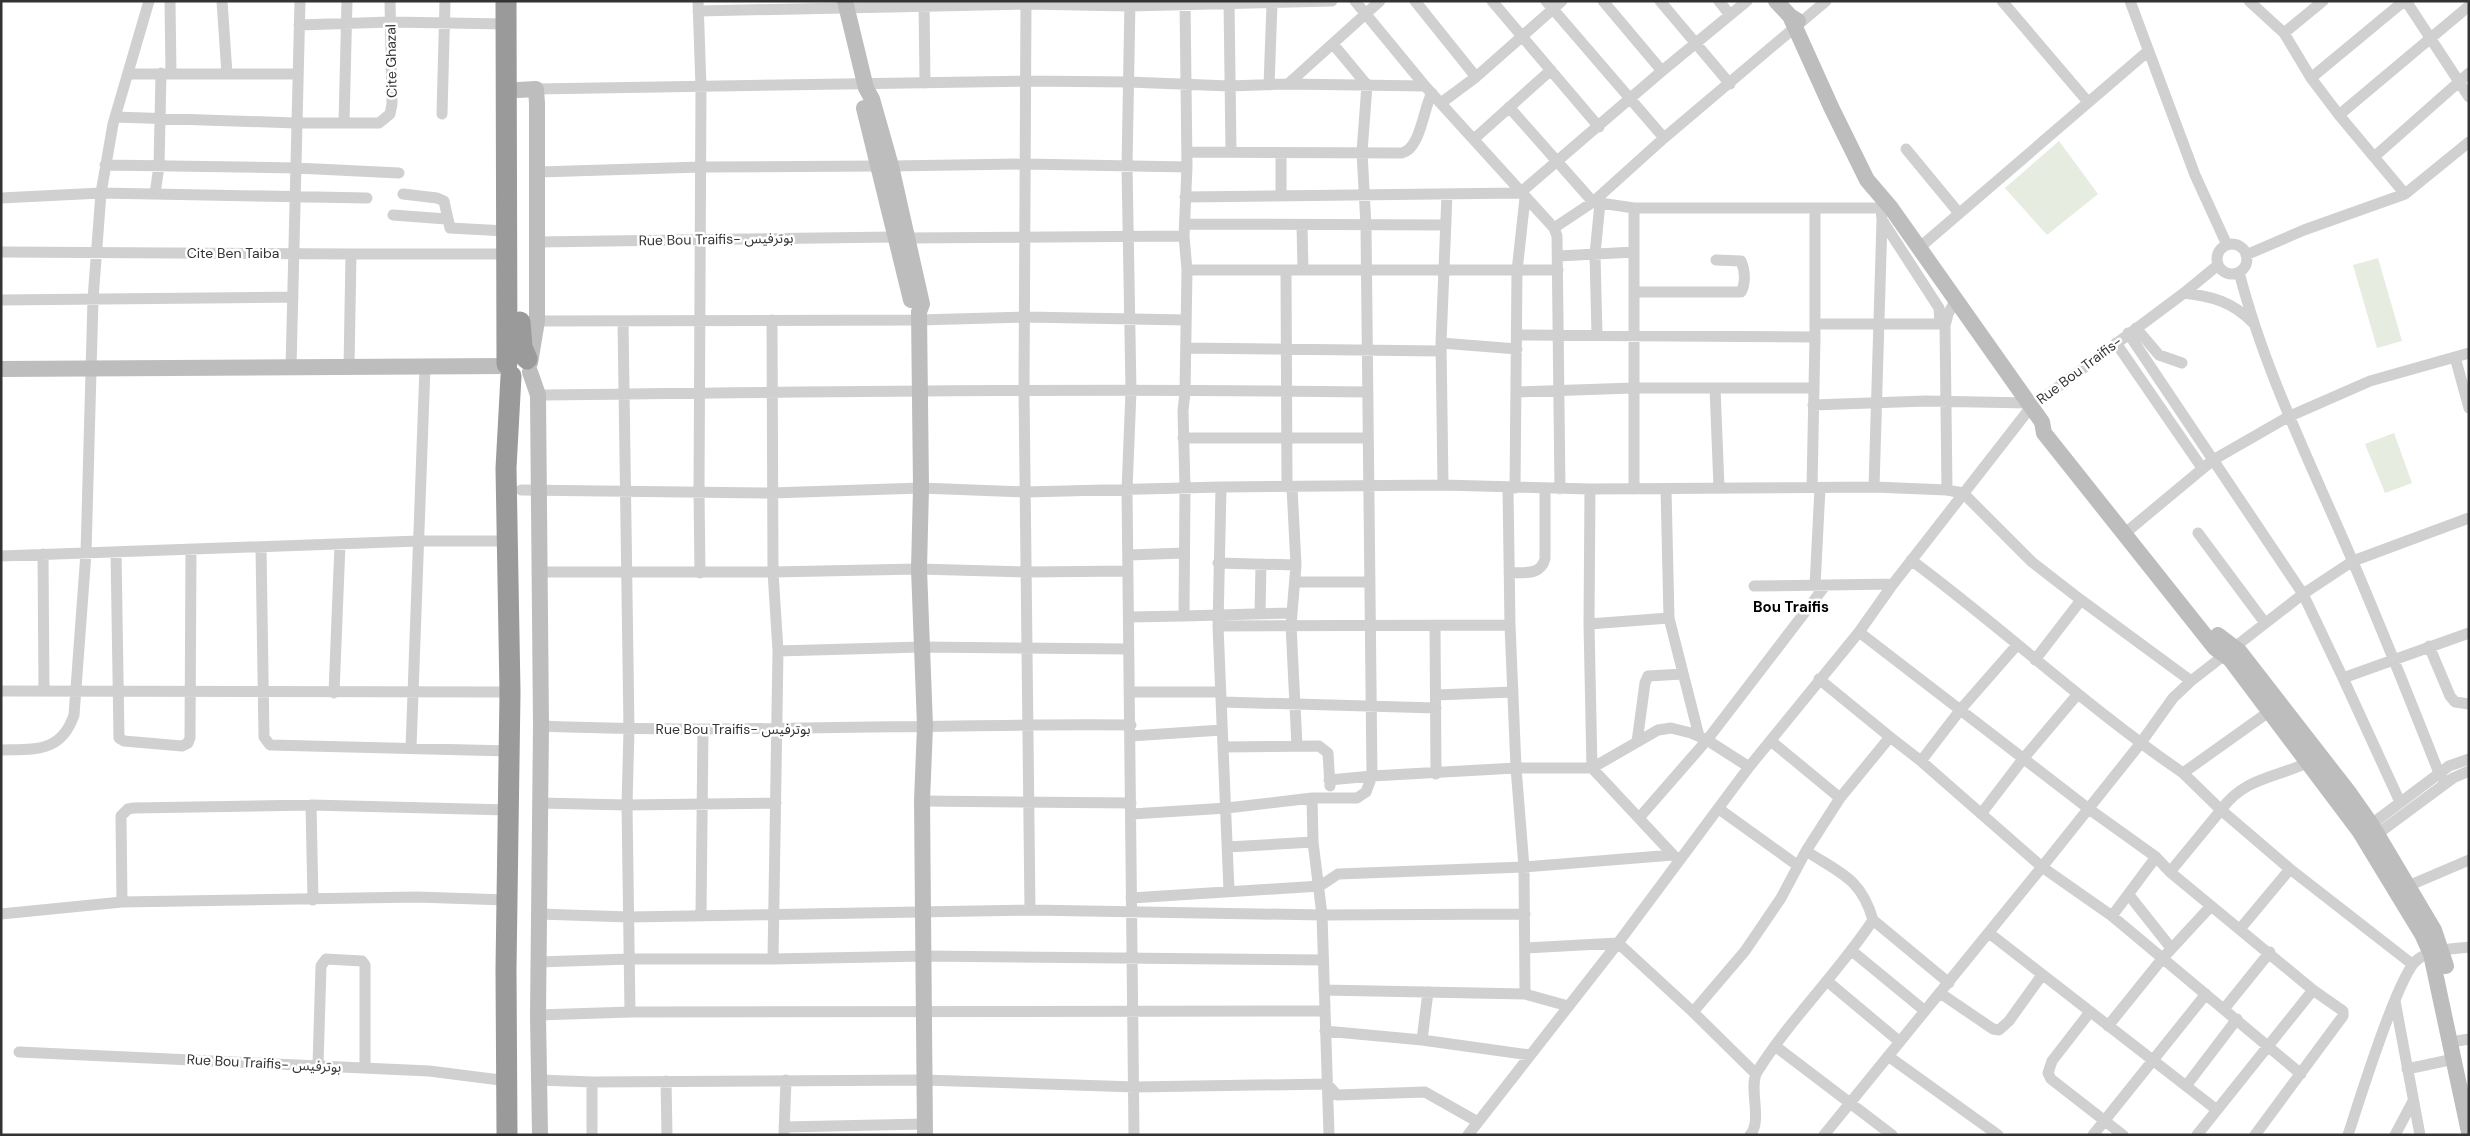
<svg xmlns="http://www.w3.org/2000/svg" width="2470" height="1136" font-family="'DM Sans','Noto Sans Arabic',sans-serif">
  <style>
    .green { fill: #e6ecdf }
    .lines { fill: none; stroke-linecap: round; stroke-linejoin: round }
    .street { stroke: #d0d0d0; stroke-width: 11 }
    .secondary { stroke: #bdbdbd; stroke-width: 16 }
    .highway { stroke: #9a9a9a; stroke-width: 21 }
    .labels { text-anchor: middle; dominant-baseline: central; stroke-width: 5; stroke-linejoin: round; paint-order: stroke }
    .street-label { font-size: 14px; fill: #333; stroke: #fff }
    .neighbourhood-label { font-size: 15px; font-weight: bold; fill: #000; stroke: #fff }
  </style>
  <rect width="100%" height="100%" fill="#fff"/>
  <path class="green" d="M2059 141 2098 194 2047 235 2005 188Z
    M2378 258 2402 341 2377 348 2353 265Z
    M2394 433 2412 483 2385 493 2365 444Z"/>
  <g class="lines">
    <path class="street" d="M170 1 171 74
      M222 1 227 74
      M698 1 701 87 699 492 700 573
      M924 1 925 83
      M1026 1 1024 390 1030 910
      M1130 1 1127 166 1131 391 1127 490 1134 1135
      M1185 1 1187 167 1184 236 1187 270 1185 392 1183 411 1185 488 1184 616 1291 613
      M1229 1 1231 151
      M1355 1 1425 86 1554 228 1557 236 1560 489
      M1415 1 1476 77
      M1492 1 1599 127
      M1546 1 1664 138
      M1603 1 1662 71
      M1660 1 1730 84
      M1719 1 1730 15
      M2002 1 2088 102
      M2130 1 2195 175 2227 245
      M2249 1 2284 33 2311 78 2339 115 2405 194
      M2406 1 2469 97
      M698 11 1026 4 1130 6 1332 1
      M299 25 390 22 506 24
      M2284 33 2323 1
      M128 74H297
      M2311 78 2404 1
      M1288 84 1380 1
      M1269 85 1272 4
      M536 89 1026 81 1129 82 1229 86 1288 84 1425 86
      M1441 103 1476 77 1562 1
      M1509 107 1593 202 1634 208H1891
      M442 114 445 1
      M2339 115 2469 6
      M115 117 296 123H379L390 114 392 104 390 1
      M344 123 347 1
      M1474 139 1551 70
      M1906 149 1958 212
      M1187 152 1402 153C1421 148 1423 109 1432 93
      M1281 153V196
      M2374 157 2469 73
      M105 165 296 168 399 173
      M891 166 1026 164 1187 167
      M539 172 701 167 877 166
      M155 194 159 166 161 73
      M403 194 437 198 444 201 450 228 506 231
      M1185 197 1520 193 1662 71 1747 1
      M1 198 101 193 367 198
      M1634 208V489
      M393 215 446 219
      M1185 224 1446 225
      M1302 225 1303 270
      M1554 228 1593 202 1664 138 1826 1
      M908 238 1184 236
      M538 242 894 237
      M2217 259a15 15 0 1 1 30 0a15 15 0 1 1-30 0Z
      M1919 248 2147 52
      M1 252 351 254 349 367
      M351 254H507
      M2246 255 2304 230 2405 194 2469 142
      M1559 256 1634 252
      M1187 270H1558
      M1286 270 1287 487
      M2239 272C2265 373 2312 466 2353 562 2383 632 2411 702 2439 773L2446 783
      M1634 292H1741C1746 283 1745 270 1741 261L1716 260
      M2184 293C2211 296 2233 302 2252 322
      M1 300 293 297
      M772 320 773 572 778 651 773 959
      M537 321 919 320 1026 317 1186 320
      M623 321 629 729 627 805 630 1012
      M1815 324H1940L1939 308 1882 220
      M2136 328 2159 355 2182 363
      M2128 333 2303 594 2343 678 2469 633
      M1517 335 1815 337
      M1597 335 1595 254 1600 203
      M1441 343 1517 349
      M2116 343 2202 468
      M1186 348 1441 351
      M2455 357 2469 408
      M291 368 300 1
      M1715 388 1719 487
      M1517 392 1633 388H1813
      M538 395C814 392 1090 388 1367 392
      M1813 405 1926 401 2028 403
      M1183 438H1368
      M1443 485 1441 343 1447 194
      M1221 487 1218 626 1229 891
      M1292 487 1296 565
      M1812 487 1815 337V208
      M1874 487 1882 220 1881 209
      M1508 488 1510 625 1516 768 1524 867 1525 994
      M1515 488 1517 271 1525 198
      M1590 489 1589 624 1592 768
      M1666 489 1669 618 1699 736
      M521 490 772 493 921 488 1026 492 1221 487 1443 485 1590 489 1874 487 1947 490 1963 493 2032 562 2081 600
      M1947 490 1945 326 1948 314 1955 301
      M2198 533 2265 623
      M2124 534 2213 460 2288 417 2370 381 2469 353
      M261 548 264 737 270 745 509 751
      M116 552 119 738 124 741 182 746 188 743 190 738 191 550
      M43 554 44 691
      M1129 555 1184 553
      M1 556 418 541H507
      M1911 560C2004 629 2088 708 2183 773L2270 711
      M1218 563 1296 565 1291 625 1297 746
      M539 572H773L919 569 1028 572 1128 571
      M1509 573C1525 572 1540 576 1545 559V489
      M1295 582H1368
      M1754 586 1893 584
      M1815 586 1820 488
      M1260 614 1261 564
      M1129 617 1184 616
      M1589 624 1669 618
      M1218 626 1510 625
      M1435 626 1436 774
      M1859 632 2089 809 2156 857 2170 872 2221 810 2183 773
      M2429 646 2450 696 2455 702 2469 704
      M778 651 921 647 1129 649
      M2035 660 2081 600 2191 681
      M2343 678 2400 802
      M1 691 510 692
      M1131 692H1221
      M334 693 340 544
      M1436 695 1513 692
      M1222 702 1436 708
      M541 726C737 734 934 723 1131 725
      M1131 736 1222 730
      M1890 737 1921 761 2042 867 2112 916 2156 857
      M1771 741 1840 798
      M1637 742 1645 683 1648 676 1683 674
      M1223 747 1319 746 1328 753 1330 786
      M411 748 425 367
      M1 750C35 749 61 753 74 715L86 553 93 299 101 193 113 124 149 1
      M2313 760C2279 778 2245 776 2221 810L2290 869 2412 964
      M1921 761 1961 709 2017 645
      M1592 768 1676 858
      M1329 780 1372 776 1516 768H1592L1658 730 1671 728 1691 733 1707 740 1749 767
      M1312 798 1313 842 1322 915 1329 1135
      M922 801 1131 803
      M540 803 627 805 776 803
      M311 805 313 900
      M1719 809 1797 865
      M1132 814 1227 808 1312 798H1357L1366 792 1372 776 1366 226 1362 152 1367 85 1333 44
      M1981 814 2023 759 2077 695
      M1639 818 1707 740 1825 586
      M2365 829 2449 766 2469 759
      M2372 838 2453 778 2469 771
      M1228 847 1313 842
      M1806 851 1840 798 1890 737 1819 679
      M2170 872 2313 990 2343 1011V1016L2255 1135
      M2408 886 2469 860
      M2129 895 2171 948
      M1131 898 1320 886 1338 874 1524 867 1673 855
      M122 902 121 816 128 809 134 808 311 805 508 810
      M1 914 122 902 417 897 506 900
      M539 914 629 917 1030 910 1322 915 1525 914
      M701 915 703 729
      M2112 916 2301 1074
      M1873 920 1949 983
      M2240 929 2290 869
      M1989 933 2217 1110
      M1526 948 1618 943 1693 1012 1756 1074
      M1852 951 1925 1011
      M538 962 630 959H773L925 956 1323 960
      M1827 981 1900 1042
      M1324 990 1525 994 1568 1006
      M1940 993 1993 1029 1999 1030 2009 1021 2042 975
      M2395 1001 2420 1135
      M2224 1009 2270 952
      M1693 1012 1745 951 1781 898 1806 851C1840 873 1861 878 1873 920 1838 973 1791 1018 1757 1072 1748 1087 1763 1121 1750 1135
      M2090 1012 2052 1061 2048 1073 2051 1079 2123 1135
      M538 1015 630 1012 1324 1011
      M2108 1026 2162 959 2211 906
      M1325 1031 1422 1040 1428 992
      M1422 1040 1530 1055
      M2451 1042 2469 1039
      M1775 1046 1892 1135
      M19 1052 429 1071 508 1081
      M1888 1056 1998 1135
      M318 1065 321 966 326 959 362 961 365 965V1067
      M2407 1069 2454 1059
      M540 1080 592 1082 924 1080 1135 1087 1327 1084
      M666 1081 667 1135
      M1327 1084 1337 1095 1425 1092 1478 1122
      M2186 1086 2237 1019
      M784 1127 925 1124
      M784 1133 786 1080
      M592 1135V1082
      M1468 1135 1618 943 1749 767 1859 632 1893 584 2031 407 2184 293 2218 265
      M1824 1135 2042 867 2140 744 2173 698 2191 681 2303 594 2353 561 2469 518
      M2093 1135 2206 994
      M2197 1135 2313 990
      M2348 1135C2358 1105 2398 974 2417 960 2430 949 2453 949 2469 947
      M2395 1135 2413 1101"/>
    <path class="secondary" d="M845 1 866 88 872 99 891 166 922 304 919 312 921 488 919 569 925 726 922 801 925 1135
      M1776 1 1790 16 1798 21
      M1790 16 1832 109 1867 180 1891 208 2042 422 2044 433 2215 648 2230 659 2360 832 2422 934 2431 954 2469 1132
      M518 90 536 89 537 103V321L530 363
      M864 108 911 300
      M1 369 507 366
      M530 372 538 395 541 726 538 1015 540 1135
      M2218 635 2239 651 2350 794 2371 824 2434 930 2446 966"/>
    <path class="highway" d="M506 1 507 364
      M520 322 522 347 527 359
      M507 1135 506 969 510 692 506 468 511 376"/>
  </g>
  <g class="labels">
    <g class="street-label">
      <text transform="translate(391 61) rotate(-91)">Cite Ghazal</text>
      <text transform="translate(716 239) rotate(-1)">Rue Bou Traifis- بوترفيس</text>
      <text x="233" y="253">Cite Ben Taiba</text>
      <text transform="translate(2079 370) rotate(-37)">Rue Bou Traifis-</text>
      <text x="733" y="729">Rue Bou Traifis- بوترفيس</text>
      <text transform="translate(264 1063) rotate(3)">Rue Bou Traifis- بوترفيس</text>
    </g>
    <g class="neighbourhood-label">
      <text x="1791" y="607">Bou Traifis</text>
    </g>
  </g>
  <rect width="2470" height="1136" fill="none" stroke="#333333" stroke-width="5"/>
</svg>
